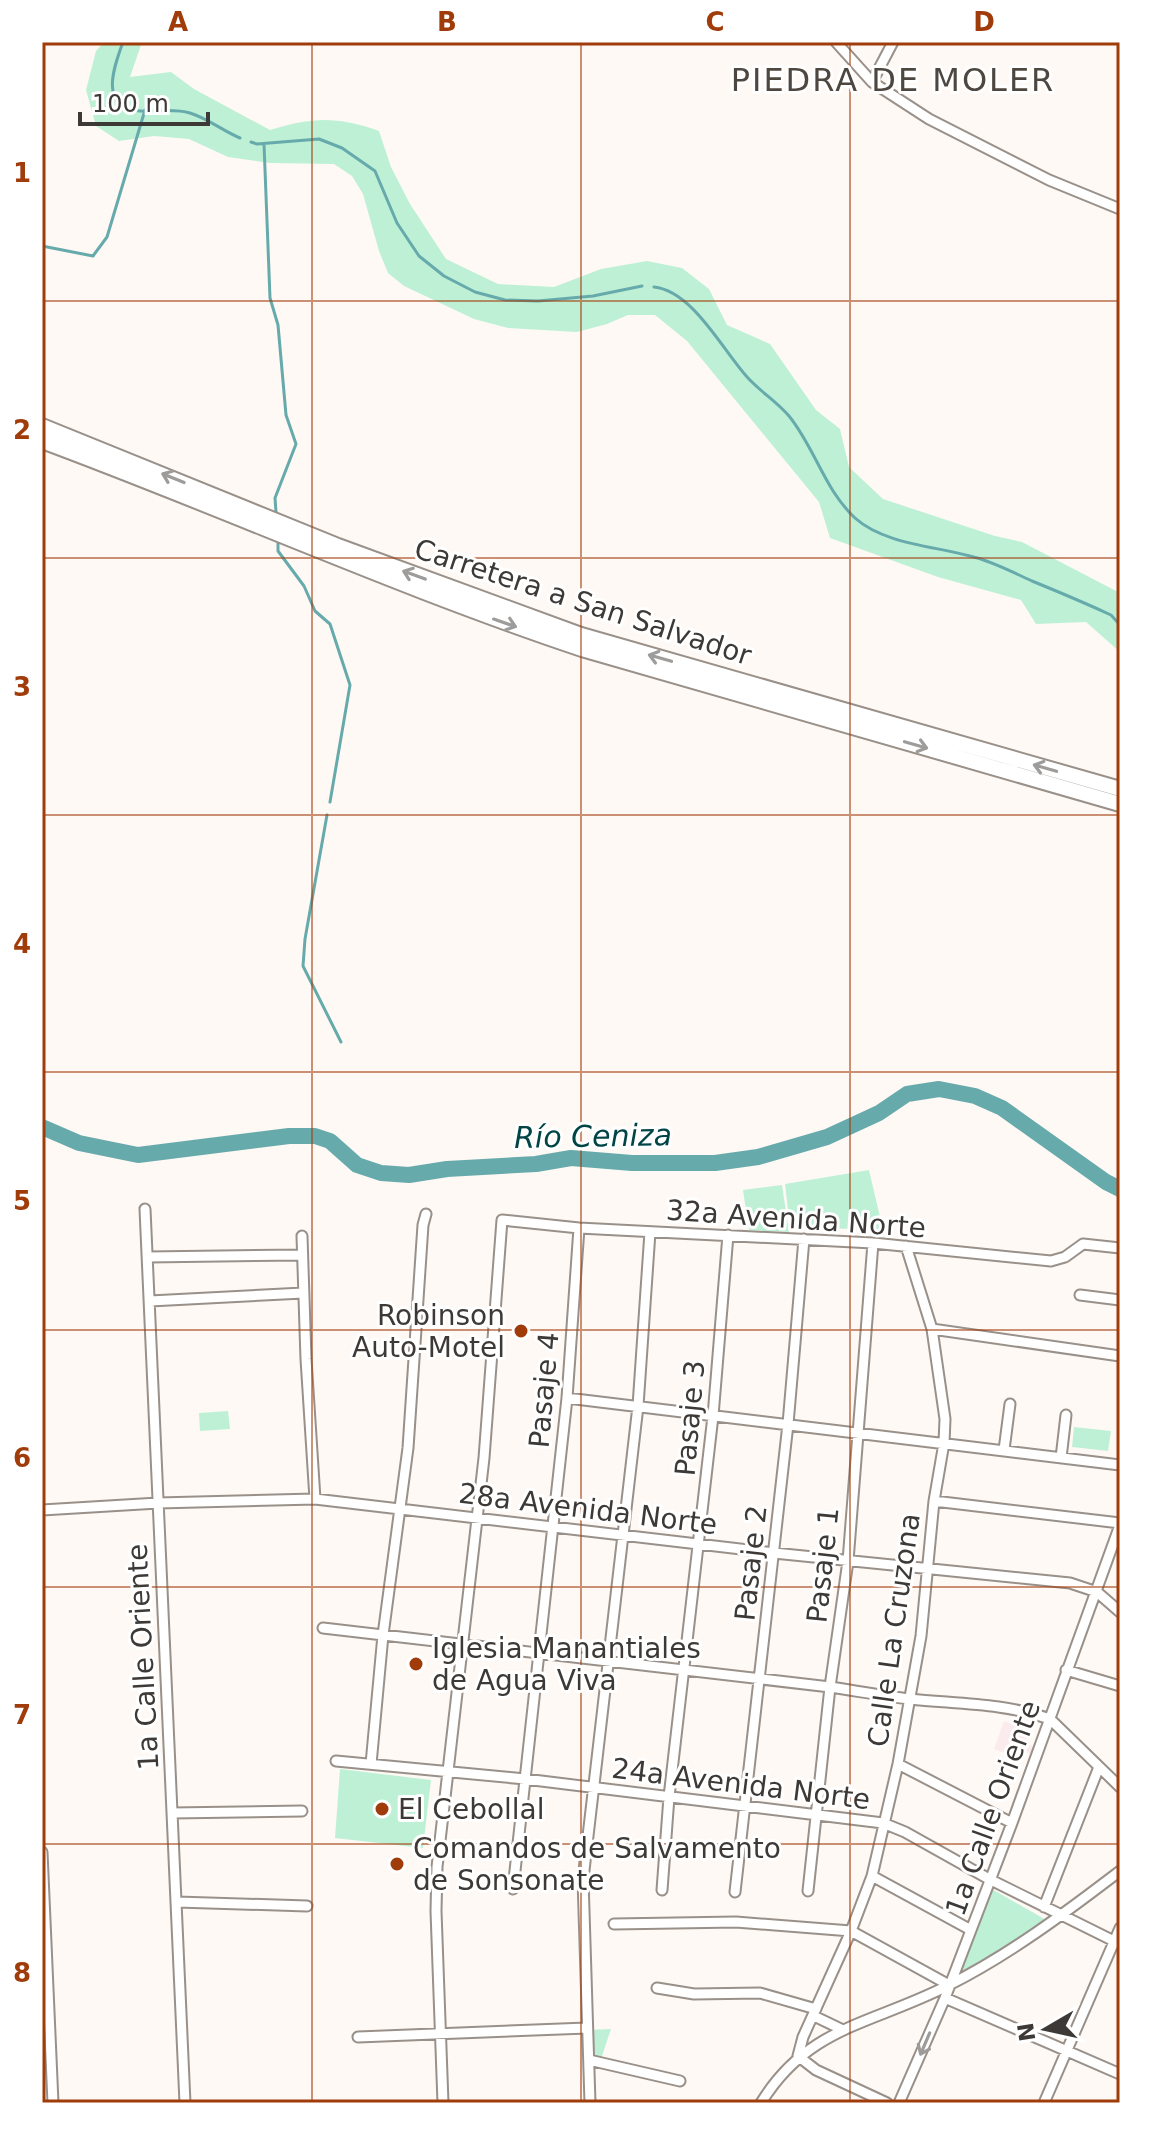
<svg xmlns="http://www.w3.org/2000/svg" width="1162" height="2145" font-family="'DejaVu Sans',sans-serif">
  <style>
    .medical { fill: #fcebed }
    .green { fill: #bef0d6 }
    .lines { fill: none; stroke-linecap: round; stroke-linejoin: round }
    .stream { stroke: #67aaac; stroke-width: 3 }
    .river { stroke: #67aaac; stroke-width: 16 }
    .minor-casing { stroke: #999089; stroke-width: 13 }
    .highway-casing { stroke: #999089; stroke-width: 18 }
    .minor { stroke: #fff; stroke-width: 9 }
    .highway { stroke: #fff; stroke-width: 14 }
    .oneway { stroke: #9e9c9a }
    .grid { fill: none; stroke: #a03b0a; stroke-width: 2; stroke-opacity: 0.55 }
    .poi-dot { fill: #a03b0a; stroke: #fff; stroke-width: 3 }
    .labels { text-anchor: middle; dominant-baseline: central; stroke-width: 6; stroke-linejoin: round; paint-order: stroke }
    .street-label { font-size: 28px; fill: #3d3936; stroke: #fff }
    .poi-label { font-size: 28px; fill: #3d3936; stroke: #fff; text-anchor: start }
    .water-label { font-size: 30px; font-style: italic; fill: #014446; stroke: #fff }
    .quarter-label { font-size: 32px; letter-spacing: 2px; fill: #4e4740; stroke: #fff }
    .neatline { fill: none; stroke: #a03b0a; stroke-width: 3 }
    .grid-label { font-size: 26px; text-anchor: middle; font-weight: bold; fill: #a03b0a }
  </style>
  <rect width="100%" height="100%" fill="#fef9f4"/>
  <path class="medical" d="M1004 1721 1030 1731 1025 1743 1034 1747 1032 1754 1022 1751 1019 1758 994 1749Z"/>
  <path class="green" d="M104 42H142L130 77 171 72 194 89 270 130C312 117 337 116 379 131L391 167 410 204 446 259 498 284 554 287 601 269 647 261 682 268 709 289 727 325 770 344 816 410 840 429 849 467 883 499 995 536 1022 542 1120 593V652L1086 622 1036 624 1021 600 938 577 830 538 819 502 687 341 655 315H628L607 324 577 332 508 328 474 319 404 286 388 273 379 251 363 194 352 176 334 164 270 163 228 157 189 139 154 136 119 141 96 126 86 90 96 51Z
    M869 1170 883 1230 790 1227 785 1184Z
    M782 1185 789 1232 749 1230 743 1190Z
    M228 1411 230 1429 200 1431 199 1413Z
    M1074 1427 1111 1431 1108 1451 1072 1447Z
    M340 1769 431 1780 423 1848 335 1838Z
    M990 1888 1048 1921 956 1977Z
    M611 2029 600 2062 589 2060 587 2030Z"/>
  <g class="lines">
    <path class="stream" d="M123 42C114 67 98 108 140 111 156 112 173 108 190 113 207 118 223 131 240 138
      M251 142 257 144 319 139 342 148 375 171 397 223 419 256 444 276 475 292 505 300 538 301 593 296 642 286
      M264 144 270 298 278 325 286 415 296 444 275 498 276 512
      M42 246 93 256 107 237 145 110
      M654 287C693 291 723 351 748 378 761 392 777 402 789 416 815 448 824 489 855 518 884 544 934 546 970 556 992 561 1012 572 1032 581 1059 592 1085 603 1111 615L1120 625
      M278 543V551L304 586 315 611 330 624 350 685 330 802
      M327 815 305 939 303 966 341 1042"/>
    <path class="river" d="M42 1127 79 1143 138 1155 289 1136H315L330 1141 357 1165 381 1173 409 1175 447 1169 536 1164 571 1158 632 1163H715L758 1157 827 1137 879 1113 907 1094 939 1089 975 1096 1002 1108 1106 1182 1120 1189"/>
    <g class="minor-casing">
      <path id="minor" d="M836 42 872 82 929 119 1049 180 1120 209
        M872 82 893 42
        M145 1209 185 2103
        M302 1236 306 1359 315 1499
        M148 1257 302 1255
        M1080 1295 1120 1300
        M150 1301 303 1293
        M932 1329 1120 1356
        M567 1398 1120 1465
        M1004 1450 1010 1404
        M1061 1458 1066 1415
        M934 1501 1120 1523
        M42 1510 158 1503 315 1499 774 1553 1070 1583 1097 1592 1120 1612
        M323 1628 830 1687C857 1691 883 1696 910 1699 957 1704 1004 1703 1050 1719L1120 1787
        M1066 1670 1120 1686
        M336 1761 525 1779 883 1823 905 1832 989 1879 1120 1944
        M371 1764 383 1635 408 1448 423 1225 426 1214
        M898 1764 1012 1823
        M172 1813 302 1811
        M42 1852 53 2103
        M872 1876 971 1930
        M513 1889 567 1398 579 1228
        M662 1890 669 1797 713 1416 728 1235
        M808 1891 830 1687 848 1561 873 1243
        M735 1892 788 1424 804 1239
        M177 1902 307 1906
        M1044 1907 1099 1767
        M614 1924 736 1922 851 1931 949 1985
        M657 1988 694 1994 760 1993 816 2009
        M945 1998 1120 2074
        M814 2016 841 2029
        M358 2037 587 2028
        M798 2056 803 2037 851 1931 872 1876 898 1764 921 1636 934 1501 944 1443 945 1419 932 1329 906 1246
        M798 2056 816 2070 887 2103
        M589 2060 680 2081
        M443 2103 436 1911 437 1867 484 1458 502 1220 579 1228 873 1243 1051 1261 1065 1257 1083 1244 1120 1248
        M590 2103 583 1879 638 1406 650 1232
        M761 2103C808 2026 873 2024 947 1986 1009 1955 1065 1913 1120 1871
        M899 2103 945 1998 1012 1823 1120 1525
        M1044 2103 1120 1928"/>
    </g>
    <g class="highway-casing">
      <path id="highway" d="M42 426 338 546 581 635 1120 789
        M42 441C223 508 399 588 582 649L1120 804"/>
    </g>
    <use href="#minor" class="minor"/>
    <use href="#highway" class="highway"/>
  </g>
  <defs><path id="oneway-shaft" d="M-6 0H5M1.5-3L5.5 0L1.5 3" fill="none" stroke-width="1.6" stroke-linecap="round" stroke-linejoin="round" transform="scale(2)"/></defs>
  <g class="oneway">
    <use href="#oneway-shaft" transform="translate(173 478) rotate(-158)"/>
    <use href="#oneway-shaft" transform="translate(414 575) rotate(-160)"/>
    <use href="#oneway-shaft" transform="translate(505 623) rotate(19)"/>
    <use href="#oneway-shaft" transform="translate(660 658) rotate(-164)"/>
    <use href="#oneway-shaft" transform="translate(916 745) rotate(16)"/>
    <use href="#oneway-shaft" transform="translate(1045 768) rotate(-164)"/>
    <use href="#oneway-shaft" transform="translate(925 2044) rotate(113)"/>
  </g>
  <path class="grid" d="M312 42V2103M581 42V2103M850 42V2103M42 301H1120M42 558H1120M42 815H1120M42 1072H1120M42 1330H1120M42 1587H1120M42 1844H1120"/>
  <g class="poi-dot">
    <circle cx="521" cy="1331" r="8"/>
    <circle cx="416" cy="1664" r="8"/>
    <circle cx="382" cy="1809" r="8"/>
    <circle cx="397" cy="1864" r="8"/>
  </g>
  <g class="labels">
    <g class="street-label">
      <text transform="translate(583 602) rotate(18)">Carretera a San Salvador</text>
      <text transform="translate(796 1219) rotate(4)">32a Avenida Norte</text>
      <text transform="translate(544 1390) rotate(-85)">Pasaje 4</text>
      <text transform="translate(690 1418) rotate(-85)">Pasaje 3</text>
      <text transform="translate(588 1509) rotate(7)">28a Avenida Norte</text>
      <text transform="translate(751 1563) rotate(-84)">Pasaje 2</text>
      <text transform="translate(823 1565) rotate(-84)">Pasaje 1</text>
      <text transform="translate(894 1630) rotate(-82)">Calle La Cruzona</text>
      <text transform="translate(143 1657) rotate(-93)">1a Calle Oriente</text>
      <text transform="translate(741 1784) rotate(7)">24a Avenida Norte</text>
      <text transform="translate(993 1808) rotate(-70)">1a Calle Oriente</text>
    </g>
    <g class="poi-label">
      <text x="505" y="1315" text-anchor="end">Robinson<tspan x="505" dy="32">Auto-Motel</tspan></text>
      <text x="432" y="1648">Iglesia Manantiales<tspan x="432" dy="32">de Agua Viva</tspan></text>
      <text x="398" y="1809">El Cebollal</text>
      <text x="413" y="1848">Comandos de Salvamento<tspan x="413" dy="32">de Sonsonate</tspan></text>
    </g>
    <g class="water-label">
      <text transform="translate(593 1136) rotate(-1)">Río Ceniza</text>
    </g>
    <g class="quarter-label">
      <text x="893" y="80">PIEDRA DE MOLER</text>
    </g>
  </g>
  <rect width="1162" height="2145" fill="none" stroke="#ffffff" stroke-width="88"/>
  <g transform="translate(1046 2029) rotate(261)" stroke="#ffffff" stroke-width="6" paint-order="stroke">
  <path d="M0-6L14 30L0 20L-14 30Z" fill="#3d3936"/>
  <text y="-12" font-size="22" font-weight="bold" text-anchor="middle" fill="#3d3936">N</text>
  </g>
  <path d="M80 112v12h128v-12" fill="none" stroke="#3d3936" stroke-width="4"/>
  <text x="92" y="112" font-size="24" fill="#3d3936" stroke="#ffffff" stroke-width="6" paint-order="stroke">100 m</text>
  <rect x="44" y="44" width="1074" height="2057" class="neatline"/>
  <g class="grid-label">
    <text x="178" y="31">A</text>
    <text x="447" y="31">B</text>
    <text x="715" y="31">C</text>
    <text x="984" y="31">D</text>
    <text x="22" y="182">1</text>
    <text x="22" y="439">2</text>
    <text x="22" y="696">3</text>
    <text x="22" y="953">4</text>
    <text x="22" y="1210">5</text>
    <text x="22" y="1467">6</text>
    <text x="22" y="1724">7</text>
    <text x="22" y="1982">8</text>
  </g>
</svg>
